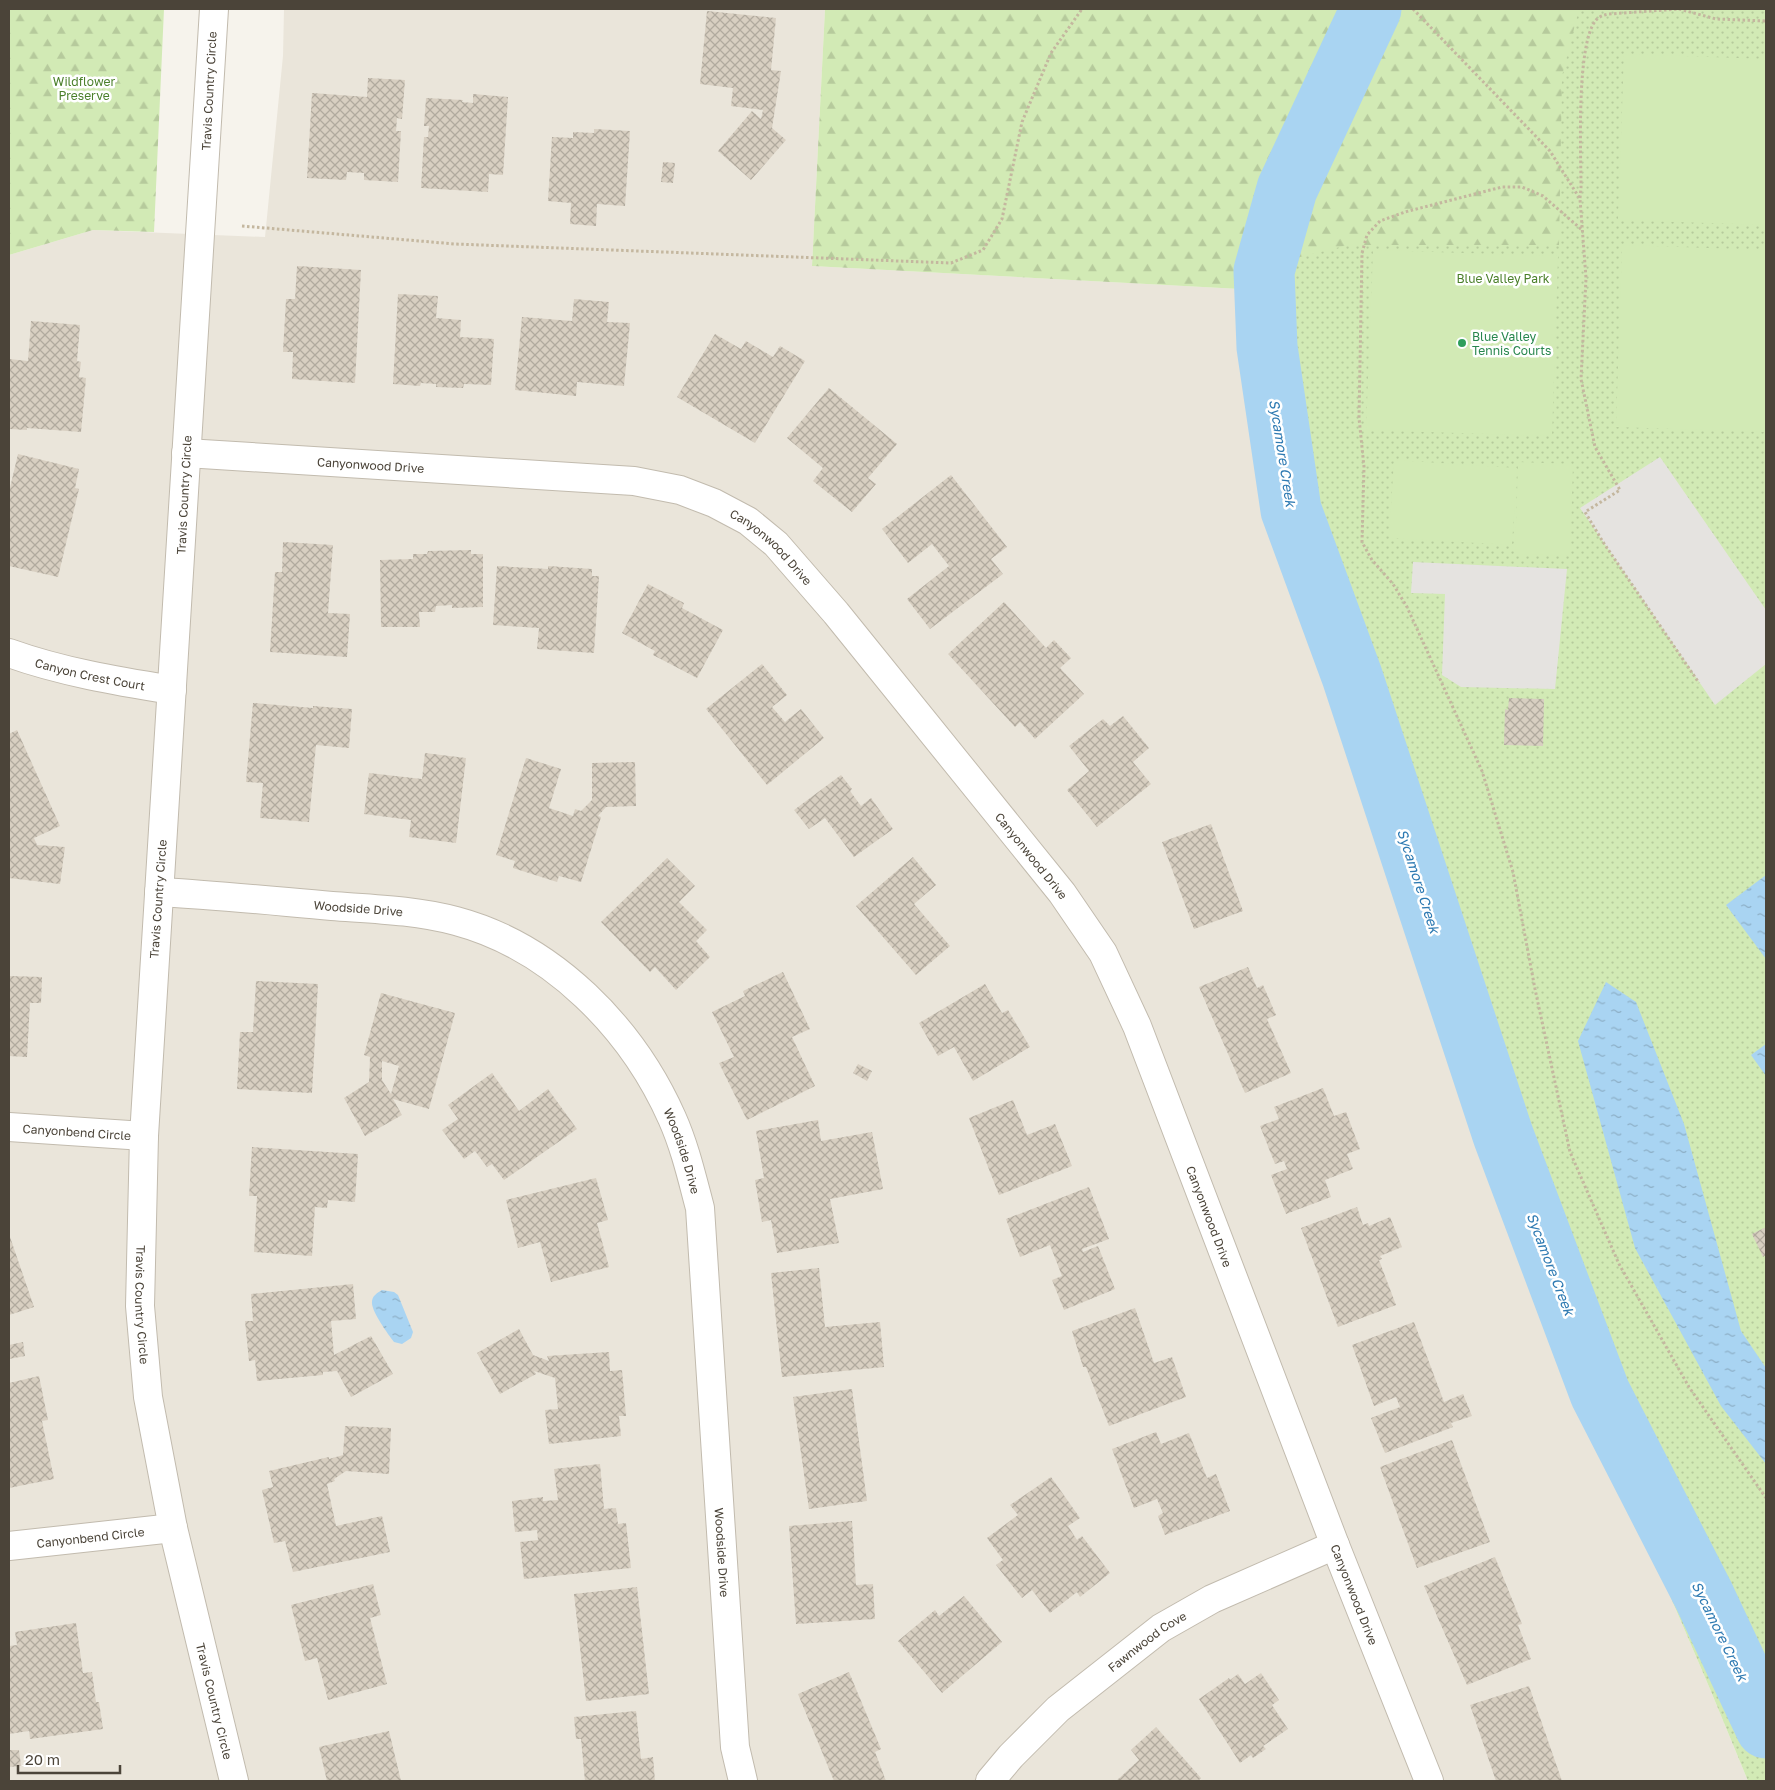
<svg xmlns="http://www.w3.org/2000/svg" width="1775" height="1790" font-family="'Golos Text',sans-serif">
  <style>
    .residential { fill: #eae5da }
    .grass { fill: url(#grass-dots) }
    .forest { fill: url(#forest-firs) }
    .pitch { fill: #d2eab5 }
    .parking { fill: #e5e3e0 }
    .water { fill: url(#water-ripples) }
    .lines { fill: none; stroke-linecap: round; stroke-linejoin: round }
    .river { stroke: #a9d4f2; stroke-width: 61 }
    .building { fill: url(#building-cross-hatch); fill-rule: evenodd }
    .minor-casing { stroke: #c2bbae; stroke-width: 30 }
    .path { stroke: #c4b79f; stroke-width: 3; stroke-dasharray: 2.5 2.5; stroke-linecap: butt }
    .minor { stroke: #fff; stroke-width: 28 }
    .leisure-dot { fill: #2e9e5b; stroke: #fff; stroke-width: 2 }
    .labels { text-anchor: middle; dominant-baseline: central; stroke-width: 5; stroke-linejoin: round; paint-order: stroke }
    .park-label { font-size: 12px; fill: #4a7f2a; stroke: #fff }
    .street-label { font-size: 12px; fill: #4b4439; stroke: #fff }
    .leisure-label { font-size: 12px; fill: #27864d; stroke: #fff; text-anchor: start }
    .water-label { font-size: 14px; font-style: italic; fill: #2e7ab2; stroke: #fff }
  </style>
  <defs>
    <pattern id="grass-dots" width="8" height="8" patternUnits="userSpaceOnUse" patternTransform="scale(1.25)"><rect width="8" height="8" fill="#d2eab5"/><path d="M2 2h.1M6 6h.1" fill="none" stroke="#b6ca9c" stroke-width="1.8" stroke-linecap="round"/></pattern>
    <pattern id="forest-firs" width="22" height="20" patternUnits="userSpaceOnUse" patternTransform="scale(1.25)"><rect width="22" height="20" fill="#d2eab5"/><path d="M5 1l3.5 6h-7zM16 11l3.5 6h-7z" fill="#b6ca9c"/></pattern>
    <pattern id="water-ripples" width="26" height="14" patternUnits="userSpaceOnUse" patternTransform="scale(1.25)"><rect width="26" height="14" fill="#a9d4f2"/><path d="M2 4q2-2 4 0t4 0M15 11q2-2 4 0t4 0" fill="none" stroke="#8caec5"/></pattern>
    <pattern id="building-cross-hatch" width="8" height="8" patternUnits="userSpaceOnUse" patternTransform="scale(1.25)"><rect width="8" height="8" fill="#d8cfc1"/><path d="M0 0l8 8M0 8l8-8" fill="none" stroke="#b1aa9e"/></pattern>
  </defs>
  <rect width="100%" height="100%" fill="#f6f3ec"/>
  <path class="residential" d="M284 9H825L812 266 1240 289 1245 357 1290 573 1450 1043 1574 1372 1710 1689 1748 1781H9V255L93 230 265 237 283 56Z"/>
  <path class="grass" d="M1423 9H1766V1781H1748L1710 1689 1574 1372 1450 1043 1290 573 1245 357 1238 246Z"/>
  <path class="forest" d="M9 9H164L154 232 93 230 9 255Z
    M825 9H1579L1562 76 1559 245H1348L1300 257 1240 289 812 266Z"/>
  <path class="pitch" d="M1624 54 1766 59V225L1618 220Z
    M1622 245 1766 250V432L1616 427Z
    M1373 250 1558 256 1552 436 1366 430Z
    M1394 460 1517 468 1512 545 1389 538Z
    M1518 462 1573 464 1570 556 1515 554Z"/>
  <path class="parking" d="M1660 457 1766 610V664L1715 705 1580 508Z
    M1413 562 1567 569 1555 689 1461 687 1442 675 1445 594 1411 593Z"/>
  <path class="water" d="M1766 875V959L1726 905Z
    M1606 982 1636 1002 1684 1124 1741 1331 1766 1368V1464L1721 1406 1635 1248 1578 1041Z
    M1766 1044V1076L1751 1055Z
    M382 1290 394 1292 398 1295 413 1332 411 1338 402 1344 394 1342C388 1334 371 1311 372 1302 372 1296 377 1293 382 1290Z"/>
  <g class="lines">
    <path class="river" d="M1371 9 1287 189 1264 271 1267 347 1291 510 1352 676 1503 1135 1600 1393 1704 1596 1766 1728"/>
  </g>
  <path class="building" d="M707 11 776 18 771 70 781 71 772 128 786 140 751 180 718 151 752 111 761 119 763 110 731 106 733 88 700 84Z
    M368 78 405 80 402 119 397 118 396 131H401L398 182 364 180V173L347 172 346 180 307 178 312 93 367 97Z
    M473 94 508 97 503 175 489 174 488 192 421 188 424 137H428L429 126H424L426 98 463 100 462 102 473 103Z
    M594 129 630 131 625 206 597 204 596 226 570 224 571 203 548 201 552 137 573 138V132L594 133Z
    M663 162 675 163 673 183 661 182Z
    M297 266 361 270 355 383 292 379 293 352H283L286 299H295Z
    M398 294 438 296 436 318 461 320 460 337 494 339 491 385 464 384 463 388 436 387V384L421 383 420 386 393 384Z
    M574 299 609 302 607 322 630 323 624 386 577 382 576 396 515 390 522 317 572 321Z
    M31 321 80 325 77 361 81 362 79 377 86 378 81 432 27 428V430L9 429V359L28 361Z
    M715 334 741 349 746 341 773 357 780 346 805 361 755 443 677 397Z
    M829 388 897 444 868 478 876 484 852 512 813 481 823 468 787 438Z
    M18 454 79 469 75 488 79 489 58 577 9 566V492Z
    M951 475 1007 547 991 559 1003 574 930 629 907 599 949 566 932 544 908 563 882 529Z
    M283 542 333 545 328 613 350 614 347 657 270 652 275 572H282Z
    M471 550V554H483V607L452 608V605L436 606 435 612H419L420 627H381L380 560 413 559V554H427L428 551Z
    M497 566 548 569V566L592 569V576H599L594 653 537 649 539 628 493 625Z
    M648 584 684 603 682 608 723 630 697 678 653 655 655 651 622 633Z
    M1004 602 1046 648 1054 640 1071 658 1060 668 1084 694 1035 739 1020 722 1015 727 948 654Z
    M762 664 787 695 772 707 785 722 801 709 824 738 767 785 706 709Z
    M1509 698 1544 699 1543 746 1504 745 1505 709 1508 710Z
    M253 703 313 708V706L352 709 349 748 316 745 309 822 260 818 263 783 246 782Z
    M1123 716 1149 748 1133 762 1151 784 1097 827 1067 790 1089 771 1069 746 1103 719 1110 726Z
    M17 730 60 826 34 838 37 845 65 847 60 884 9 878V734Z
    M425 753 466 758 456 843 409 837 411 820 364 814 369 773 422 779Z
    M526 758 561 769 549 808 573 816 575 809 581 811 592 800V763L635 762 636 806 606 807 598 816 601 817 581 882 559 876 557 882 513 868 515 861 496 855Z
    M841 775 852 789 850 791 861 806 871 798 893 829 854 857 825 818 809 829 794 810Z
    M1211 824 1243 911 1194 929 1162 842Z
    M913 857 936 885 914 904 950 946 916 975 856 906Z
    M667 858 695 886 679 902 707 930 696 941 710 957 676 990 655 967 650 972 601 922Z
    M1248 967 1257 988 1263 985 1276 1015 1267 1019 1291 1073 1245 1093 1199 987Z
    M783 972 810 1029 792 1037 815 1086 747 1120 719 1063 734 1057 712 1012 745 996 743 991Z
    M9 976 42 977 41 1003H30L27 1057 9 1056Z
    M256 981 318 984 312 1093 237 1089 240 1032H253Z
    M985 984 1002 1013 1008 1010 1030 1047 973 1081 954 1047 938 1056 919 1023Z
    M381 993 455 1013 429 1109 393 1099 402 1115 365 1136 344 1098 369 1082 370 1057 364 1055ZM382 1061 399 1066 391 1094 382 1080Z
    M858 1064 872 1071 867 1081 853 1073Z
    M492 1073 519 1111 548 1089 577 1129 504 1180 492 1164 487 1167 475 1151 464 1159 442 1130 458 1119 448 1105Z
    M1323 1088 1334 1116 1346 1112 1360 1149 1347 1154 1353 1169 1325 1180 1331 1197 1286 1214 1271 1175 1287 1169 1284 1161 1275 1164 1260 1126 1279 1119 1274 1107Z
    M1013 1100 1027 1135 1055 1124 1072 1166 999 1195 969 1118Z
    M818 1120 821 1141 872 1132 883 1189 830 1199 839 1243 777 1253 771 1220 762 1222 755 1180 764 1178 756 1131Z
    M252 1147 358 1154 355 1202 328 1200 327 1208 315 1207 312 1256 254 1252 257 1196H249Z
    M596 1178 608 1220 597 1223 609 1267 551 1282 540 1242 518 1248 506 1200Z
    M1089 1187 1109 1239 1082 1249 1083 1252 1098 1246 1115 1289 1064 1310 1052 1280 1062 1276 1050 1245 1020 1257 1006 1219Z
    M1357 1207 1363 1225 1368 1223 1369 1226 1390 1217 1402 1247 1380 1256 1382 1259 1379 1260 1396 1305 1338 1327 1301 1228Z
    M1766 1227V1255L1763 1257 1752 1234Z
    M9 1234 34 1307 9 1315Z
    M819 1268 825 1327 880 1322 884 1367 782 1377 771 1273Z
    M353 1284 356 1319 331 1321 334 1355 371 1336 393 1374 351 1397 337 1371 323 1372V1375L257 1381 255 1360 249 1361 245 1321H253L251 1294Z
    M1135 1308 1154 1363 1172 1357 1186 1397 1109 1426 1086 1367H1083L1072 1331Z
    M1414 1322 1444 1402 1463 1394 1472 1416 1451 1423 1453 1427 1385 1453 1371 1418 1400 1407 1396 1397 1374 1406 1352 1345Z
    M519 1329 533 1355 549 1361 547 1356 609 1352 610 1371 622 1370 626 1416H619L621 1436 549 1444 545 1410 558 1409 555 1378 534 1371 536 1374 500 1394 477 1353Z
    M23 1342 25 1356 9 1359V1345Z
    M39 1376 48 1420 42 1421 54 1479 9 1488V1383Z
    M852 1389 867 1501 809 1509 793 1397Z
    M345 1426 391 1428 389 1474 346 1471 334 1479 335 1481 327 1484 336 1526 382 1516 390 1552 293 1572 285 1541 274 1543 262 1490 273 1487 269 1471 329 1457V1459L343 1455Z
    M1156 1432 1161 1444 1189 1433 1207 1478 1216 1474 1230 1511 1165 1535 1158 1516 1163 1513 1157 1499 1134 1508 1112 1449Z
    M1452 1440 1490 1542 1417 1568 1380 1467Z
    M600 1464 604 1509 616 1508 618 1524 626 1523 631 1568 524 1579 520 1542 538 1540 537 1530 515 1532 512 1501 543 1497V1501L558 1500 554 1469Z
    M1051 1477 1080 1518 1068 1526 1077 1540 1082 1536 1110 1573 1080 1597 1077 1592 1050 1613 1032 1590 1022 1598 996 1565 1003 1560 987 1538 1018 1515 1010 1505Z
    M852 1521 856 1585 873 1584 875 1619 796 1624 789 1526Z
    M1495 1557 1522 1624 1518 1625 1531 1659 1467 1685 1424 1586Z
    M373 1584 381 1615 370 1618 387 1684 328 1700 317 1658 305 1661 291 1605Z
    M637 1587 649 1694 586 1701 574 1594Z
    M964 1596 1002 1642 942 1693 898 1641 935 1610 939 1616Z
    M76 1623 83 1673 92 1672 96 1702H99L103 1729 30 1739 29 1731 9 1734V1646L17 1645 15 1632Z
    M849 1672 881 1749 875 1752 886 1781H834L798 1694Z
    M1261 1673 1279 1700 1272 1705 1288 1729 1263 1746 1266 1749 1253 1758 1251 1755 1240 1763 1199 1699 1229 1678 1230 1680 1238 1674 1245 1684Z
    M1529 1686 1562 1781H1496L1470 1705Z
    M636 1711 641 1759 653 1757 655 1781H585L581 1739H576L574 1717Z
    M1156 1727 1201 1778 1198 1781H1116L1139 1760 1131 1750Z
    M389 1731 401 1781H327L319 1747Z
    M9 1750H19L21 1766 9 1767Z"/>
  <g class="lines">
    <g class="minor-casing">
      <g id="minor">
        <path id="s1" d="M214 9 144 1136 140 1306 148 1397 173 1528 234 1781"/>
        <path id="s2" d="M186 453 634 481 680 490 714 503 748 521 776 544 836 613 1062 893 1103 953 1137 1026 1335 1545 1429 1781"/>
        <path id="s3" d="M9 653C62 672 117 681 172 690"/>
        <path id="s4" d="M159 892C216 895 274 901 332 906 373 909 415 910 456 921 553 947 632 1028 672 1118 685 1147 692 1178 700 1208L735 1747 743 1781"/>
        <path id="s5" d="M9 1127 144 1136"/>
        <path id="s6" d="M9 1546 173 1528"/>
        <path id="s7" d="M990 1781 1011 1756 1058 1709 1161 1628 1212 1599 1335 1545"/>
      </g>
    </g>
    <path class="path" d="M1413 9 1550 151 1580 199 1586 278 1581 379 1595 447 1620 490 1585 512 1603 542 1699 683
      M1580 198 1581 188C1581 153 1576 44 1596 20 1600 16 1604 15 1609 14L1679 9 1716 19 1766 21
      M242 226 455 244 951 263 983 250 1002 219 1022 122 1051 53 1082 9
      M1581 229 1543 196 1522 187H1502L1405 212 1380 221 1367 235 1362 253 1359 418 1364 467 1362 542 1372 560 1393 584 1407 607 1482 771 1513 872 1535 989 1570 1152 1619 1264 1689 1387 1766 1498"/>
    <use href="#minor" class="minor"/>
  </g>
  <circle class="leisure-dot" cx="1462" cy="343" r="5"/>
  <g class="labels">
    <g class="park-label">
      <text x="84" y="81">Wildflower<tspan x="84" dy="14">Preserve</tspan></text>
      <text x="1503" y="278">Blue Valley Park</text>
    </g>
    <g class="street-label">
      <text transform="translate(209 91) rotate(-87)">Travis Country Circle</text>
      <text stroke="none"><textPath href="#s2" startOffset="185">Canyonwood Drive</textPath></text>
      <text transform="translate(184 495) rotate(-87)">Travis Country Circle</text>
      <text stroke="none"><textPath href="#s2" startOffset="605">Canyonwood Drive</textPath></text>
      <text stroke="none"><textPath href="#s3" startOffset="84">Canyon Crest Court</textPath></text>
      <text stroke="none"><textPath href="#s2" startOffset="1010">Canyonwood Drive</textPath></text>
      <text transform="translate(158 899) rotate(-86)">Travis Country Circle</text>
      <text stroke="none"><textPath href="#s4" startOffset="200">Woodside Drive</textPath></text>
      <text stroke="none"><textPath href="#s5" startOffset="68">Canyonbend Circle</textPath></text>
      <text stroke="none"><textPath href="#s4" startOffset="635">Woodside Drive</textPath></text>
      <text stroke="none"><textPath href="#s2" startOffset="1415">Canyonwood Drive</textPath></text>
      <text stroke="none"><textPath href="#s1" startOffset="1298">Travis Country Circle</textPath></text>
      <text stroke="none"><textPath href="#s6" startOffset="82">Canyonbend Circle</textPath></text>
      <text stroke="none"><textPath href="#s4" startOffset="1040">Woodside Drive</textPath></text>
      <text stroke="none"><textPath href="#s2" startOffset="1820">Canyonwood Drive</textPath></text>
      <text stroke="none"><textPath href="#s7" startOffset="211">Fawnwood Cove</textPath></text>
      <text stroke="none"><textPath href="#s1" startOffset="1702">Travis Country Circle</textPath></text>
    </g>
    <g class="leisure-label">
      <text x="1472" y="336">Blue Valley<tspan x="1472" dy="14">Tennis Courts</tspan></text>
    </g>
    <g class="water-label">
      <text transform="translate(1283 453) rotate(81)">Sycamore Creek</text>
      <text transform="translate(1419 881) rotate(72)">Sycamore Creek</text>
      <text transform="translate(1551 1264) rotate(69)">Sycamore Creek</text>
      <text transform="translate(1720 1631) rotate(64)">Sycamore Creek</text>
    </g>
  </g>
  <rect width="1775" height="1790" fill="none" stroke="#4b4439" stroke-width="20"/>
  <path d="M18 1765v8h102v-8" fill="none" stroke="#4b4439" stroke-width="2.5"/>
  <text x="25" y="1765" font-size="15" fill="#4b4439" stroke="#ffffff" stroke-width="4" paint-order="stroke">20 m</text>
</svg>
